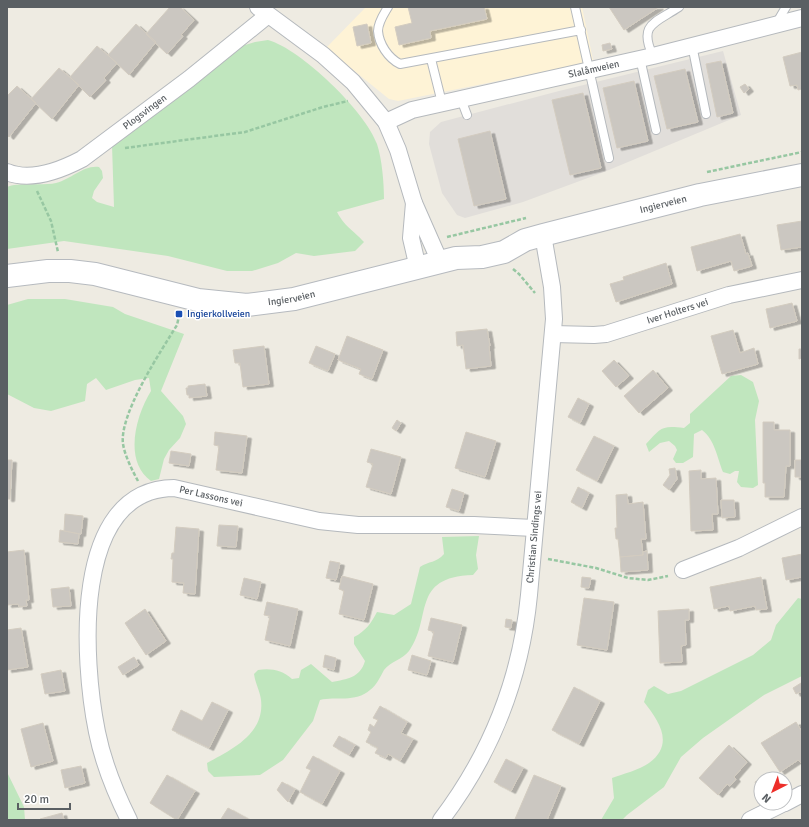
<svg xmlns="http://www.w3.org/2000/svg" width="809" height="827" font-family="Signika,sans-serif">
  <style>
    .commercial { fill: #fef3d6 }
    .industrial { fill: #e1deda }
    .green { fill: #c0e6be }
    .building { fill: #cbc7c1; stroke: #d3ccc0; filter: url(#shadow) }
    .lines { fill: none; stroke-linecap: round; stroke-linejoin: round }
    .lane-casing { stroke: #b5b9bd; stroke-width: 10 }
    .street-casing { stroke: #b5b9bd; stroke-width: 18 }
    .secondary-casing { stroke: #b6babf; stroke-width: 24 }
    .path { stroke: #97c7a2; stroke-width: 2.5; stroke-dasharray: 4 2; stroke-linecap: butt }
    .lane { stroke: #fff; stroke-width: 8 }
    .street { stroke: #fff; stroke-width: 16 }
    .secondary { stroke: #fff; stroke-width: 22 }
    .transit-dot { fill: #1a4fb4; stroke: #fff; stroke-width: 1.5 }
    .labels { text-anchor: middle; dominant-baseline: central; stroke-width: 3; stroke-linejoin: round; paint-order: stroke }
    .street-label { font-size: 10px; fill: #5a5f63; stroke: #fff }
    .transit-label { font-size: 10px; fill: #164399; stroke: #fff; text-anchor: start }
  </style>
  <defs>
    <filter id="shadow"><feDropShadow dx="4.5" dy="2.5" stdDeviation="0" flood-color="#0004"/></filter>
  </defs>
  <rect width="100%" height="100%" fill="#eeebe2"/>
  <path class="commercial" d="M366 7H582L593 60 567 67 398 101 389 99 326 48Z"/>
  <path class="industrial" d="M723 51 741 115 604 172 523 202 465 218 457 215 442 193 429 144 430 132 441 122 559 91Z"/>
  <path class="green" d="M268 40C301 49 366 112 377 144 382 159 384 183 384 199L337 212C345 227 352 229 364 242L355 251 314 256 296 253 278 263 252 271H227L168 256 64 241 7 249V187C17 182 43 186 56 183 72 179 83 165 99 167L102 171 103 178 94 191 92 198 97 202 114 207 112 145 242 46 255 42Z
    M28 299H65L113 307 125 314 184 334 161 391 183 416 186 424 180 438 169 450 164 459 159 479 151 481C123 461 136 415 151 391L149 378 135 380 106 390 96 378 87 384 85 401 51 411 34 408 7 394V305Z
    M741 375 753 382 759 401 755 420 758 485 753 488 741 487 737 482 739 471H735L730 474 723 472C717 457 715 440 702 430L694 434 693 457 683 463H676L673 459 677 450 675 446 669 441 660 443 649 452 646 444C661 428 661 425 684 428L690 423V414L731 376Z
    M479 536 476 555 478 569 473 575C410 577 433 618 409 651 403 659 390 662 384 670 380 677 377 685 370 690 355 703 336 696 320 700L313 721 283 760 260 775 214 777 208 771 207 763C231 750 265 734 261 700 260 691 255 683 254 674L258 670C271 668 282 670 292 679L299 678 301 670 311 664 332 682C347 679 360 678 365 661L354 644V637C366 631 371 623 377 612L394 615 411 604 420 567C429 561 436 563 444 554L442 537Z
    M798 598 802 599V676L764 695 703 738 681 757 664 787 627 815 622 820H601L614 798 612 778C623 774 639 770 649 763 675 744 659 721 644 702L648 690 654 686 668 694 681 691 753 655 771 640 776 625Z
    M7 772 24 807 25 820H7Z"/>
  <path class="building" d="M170 7H180L194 20 181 35 183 36 167 54 146 34Z
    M408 7H484L487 19 430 31 431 38 399 45 395 27 412 23Z
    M609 7H659L624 30Z
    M136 24 156 42 129 75 108 55Z
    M367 24 371 43 357 46 353 27Z
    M610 43 612 49 603 51 602 45Z
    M97 46 117 63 104 78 106 80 90 97 70 77Z
    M802 52V89L798 90 797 85 790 86 783 57Z
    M721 61 733 113 717 117 706 64Z
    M59 68 79 85 52 119 31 99Z
    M685 69 698 122 667 129 654 76Z
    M634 81 648 141 617 148 603 88Z
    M745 84 749 89 744 93 740 87Z
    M17 86 36 103 9 137 7 135V96Z
    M583 93 601 168 570 175 552 100Z
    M490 131 506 199 474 206 458 139Z
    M802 221V247L781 250 777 225Z
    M740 234 746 254 748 253 752 266 734 271 731 261 697 271 691 247Z
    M666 263 672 284 616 302 610 284 624 280 623 277Z
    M792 303 797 321 770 328 766 309Z
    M487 329 490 346H489L491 366 466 369 463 345 457 346 456 332Z
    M733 330 740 353 754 348 758 364 722 374 711 336Z
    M347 336 383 350 372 379 359 374 361 369 338 360Z
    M264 346 269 384 243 387 240 363H235L233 350Z
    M316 346 335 354 328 371 309 363Z
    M799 349H802V358L799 359Z
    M614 360 629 376 616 387 602 371Z
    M653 370 668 388 639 413 624 396Z
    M205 384 207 396 189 398V395H187L186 388H188V386Z
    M578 398 589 404 580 423 568 417Z
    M397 420 401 423 396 431 392 428Z
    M763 422H774V430H790V466H786L784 497H765V483H763Z
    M215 432 247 436 242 473 216 470 219 446 214 445Z
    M466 432 496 441 485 477 455 468Z
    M594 436 614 446 597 481 576 470Z
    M371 449 401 457 391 494 366 487 373 464 367 462Z
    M171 451 191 454 189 466 169 463Z
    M7 460H12L10 499H7Z
    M795 460H802V477H795Z
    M675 468 677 479 669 490 663 485 670 475 669 469Z
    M701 470V479L716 478 718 514H712L713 530 691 531 689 471Z
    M578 487 589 493 582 508 571 502Z
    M452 489 464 493 459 511 446 507Z
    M627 494 628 504 643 502 646 539H641L643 555 620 557 618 539H616L615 528H617L616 495Z
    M721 500H734L735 517 722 518Z
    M65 514 83 516 81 534 64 531Z
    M219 525 238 526 236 547 217 546Z
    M176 527 199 529 195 594 183 593 184 583 172 582 173 559H171L172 553H174Z
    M60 530 79 534 78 544 59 542Z
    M24 550 29 600H26L27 606 19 607 18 604 7 605V552Z
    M647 551 648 570 621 572 620 557 643 555V552Z
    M802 554V577L786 580 782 558Z
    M330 561 340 563 336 580 326 578Z
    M342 576 373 584 364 620 339 614 344 591 339 589Z
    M582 577 591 578 589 588 581 587Z
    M761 577 767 609 756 610 755 606 730 611 729 606 714 609 710 587Z
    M244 578 261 582 257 599 240 595Z
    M69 587 71 606 53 607 51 589Z
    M584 598 614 602 607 650 577 645Z
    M267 602 298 609 290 646 265 640 270 616 264 615Z
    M145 609 166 641 146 655 125 623Z
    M689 609V620H685L686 645 681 646 682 662 660 663 658 611Z
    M431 618 462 625 453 662 428 656 434 632 428 630Z
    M506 619 512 620 511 628 505 627Z
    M21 628 28 667 7 670V630Z
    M325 655 336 658 334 670 323 667Z
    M412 655 431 661 427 675 408 670Z
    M134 657 139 665 123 675 118 667Z
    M61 670 65 691 45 694 41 674Z
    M801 683 802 691 796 694 793 688Z
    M574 687 600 701 579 744 552 730Z
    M212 702 228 710 209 748 172 730 181 710 202 721Z
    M380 706 407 722 401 733 413 739 400 761 388 754 386 758 375 753 378 748 366 742 371 732 368 730 370 724 374 727 378 720 373 718Z
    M796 722 802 732V764L798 760 780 772 761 743Z
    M43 723 53 761 31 767 21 729Z
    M339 736 355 745 349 755 333 746Z
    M729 745 747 762 734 777 736 779 730 786 727 784 718 795 699 778Z
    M313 756 340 771 322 804 300 792 311 770 306 768Z
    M506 759 523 768 511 791 494 782Z
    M81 766 85 783 65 788 61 770Z
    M771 773 775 779H761V793L755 782Z
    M167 775 195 791 177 820 150 803Z
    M534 775 561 786 547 820H517L515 819Z
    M282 782 295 789 288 802 277 790Z
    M228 808 250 820H223L221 819Z
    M62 813 64 820H40V819Z"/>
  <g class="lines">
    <g class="lane-casing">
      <path id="lane" d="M388 7C384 14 378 22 378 31 379 44 388 58 400 64L581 30
        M575 7 609 158
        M776 24 786 7
        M692 45 706 114
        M653 56C638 24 655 23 679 7
        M640 58 656 130
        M431 59 442 103
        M461 99 467 115"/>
    </g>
    <g class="street-casing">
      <g id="street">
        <path d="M258 7 323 55 353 82 386 122 398 150 414 203 440 262"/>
        <path id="s1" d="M386 122 412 110 653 56 802 18"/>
        <path id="s2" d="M7 172C31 182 61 170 82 159L189 79 268 15"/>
        <path d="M414 203 411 238 418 268"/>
        <path id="s3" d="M553 334 594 335 606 334 729 295 802 280"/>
        <path d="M683 570 739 548 802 517"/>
        <path d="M785 803 802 794"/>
        <path id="s4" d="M129 820C115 792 103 762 97 732 83 663 70 489 174 488L319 521 358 525H474L534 528"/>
        <path id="s5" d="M441 820C491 754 521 678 529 595L554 319 552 287 543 235"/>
        <path d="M750 820 784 803"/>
      </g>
    </g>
    <g class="secondary-casing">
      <g id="secondary">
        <path id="s6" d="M7 276 48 271H70L95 274 198 300 247 305 294 299 456 258 482 257 504 252 525 240 543 235 700 195 802 175"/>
      </g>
    </g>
    <path class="path" d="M125 148 245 132 323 107 348 101
      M707 172 802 152
      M37 191 51 221 58 252
      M447 237 526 218
      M513 269 519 274 535 293
      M138 481C132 470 125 456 123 444 119 414 161 351 177 325L179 316
      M548 559 596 568 628 578 648 580 668 576"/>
    <use href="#lane" class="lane"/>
    <use href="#street" class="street"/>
    <use href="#secondary" class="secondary"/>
  </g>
  <rect class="transit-dot" x="175" y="310" width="8" height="8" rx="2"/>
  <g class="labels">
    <g class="street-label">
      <text stroke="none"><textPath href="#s1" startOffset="215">Slalåmveien</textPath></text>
      <text stroke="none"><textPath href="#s2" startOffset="157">Plogsvingen</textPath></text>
      <text stroke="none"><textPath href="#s6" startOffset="674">Ingierveien</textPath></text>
      <text stroke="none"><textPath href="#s6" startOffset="289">Ingierveien</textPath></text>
      <text stroke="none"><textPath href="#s3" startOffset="128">Iver Holters vei</textPath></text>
      <text stroke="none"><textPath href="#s4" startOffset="420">Per Lassons vei</textPath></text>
      <text stroke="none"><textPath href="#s5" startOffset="303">Christian Sindings vei</textPath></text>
    </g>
    <g class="transit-label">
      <text x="187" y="314">Ingierkollveien</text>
    </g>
  </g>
  <rect width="809" height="827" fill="none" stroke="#5a5f63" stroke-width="16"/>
  <g transform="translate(773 791) rotate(222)"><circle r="19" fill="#ffffff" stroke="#bdbfc1"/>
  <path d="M0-3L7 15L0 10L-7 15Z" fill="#ed2e29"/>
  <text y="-6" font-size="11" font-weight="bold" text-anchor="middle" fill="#5a5f63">N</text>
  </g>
  <path d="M18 803v6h52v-6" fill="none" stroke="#5a5f63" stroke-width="2"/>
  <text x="24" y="803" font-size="12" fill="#5a5f63" stroke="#ffffff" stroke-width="3" paint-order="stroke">20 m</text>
</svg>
